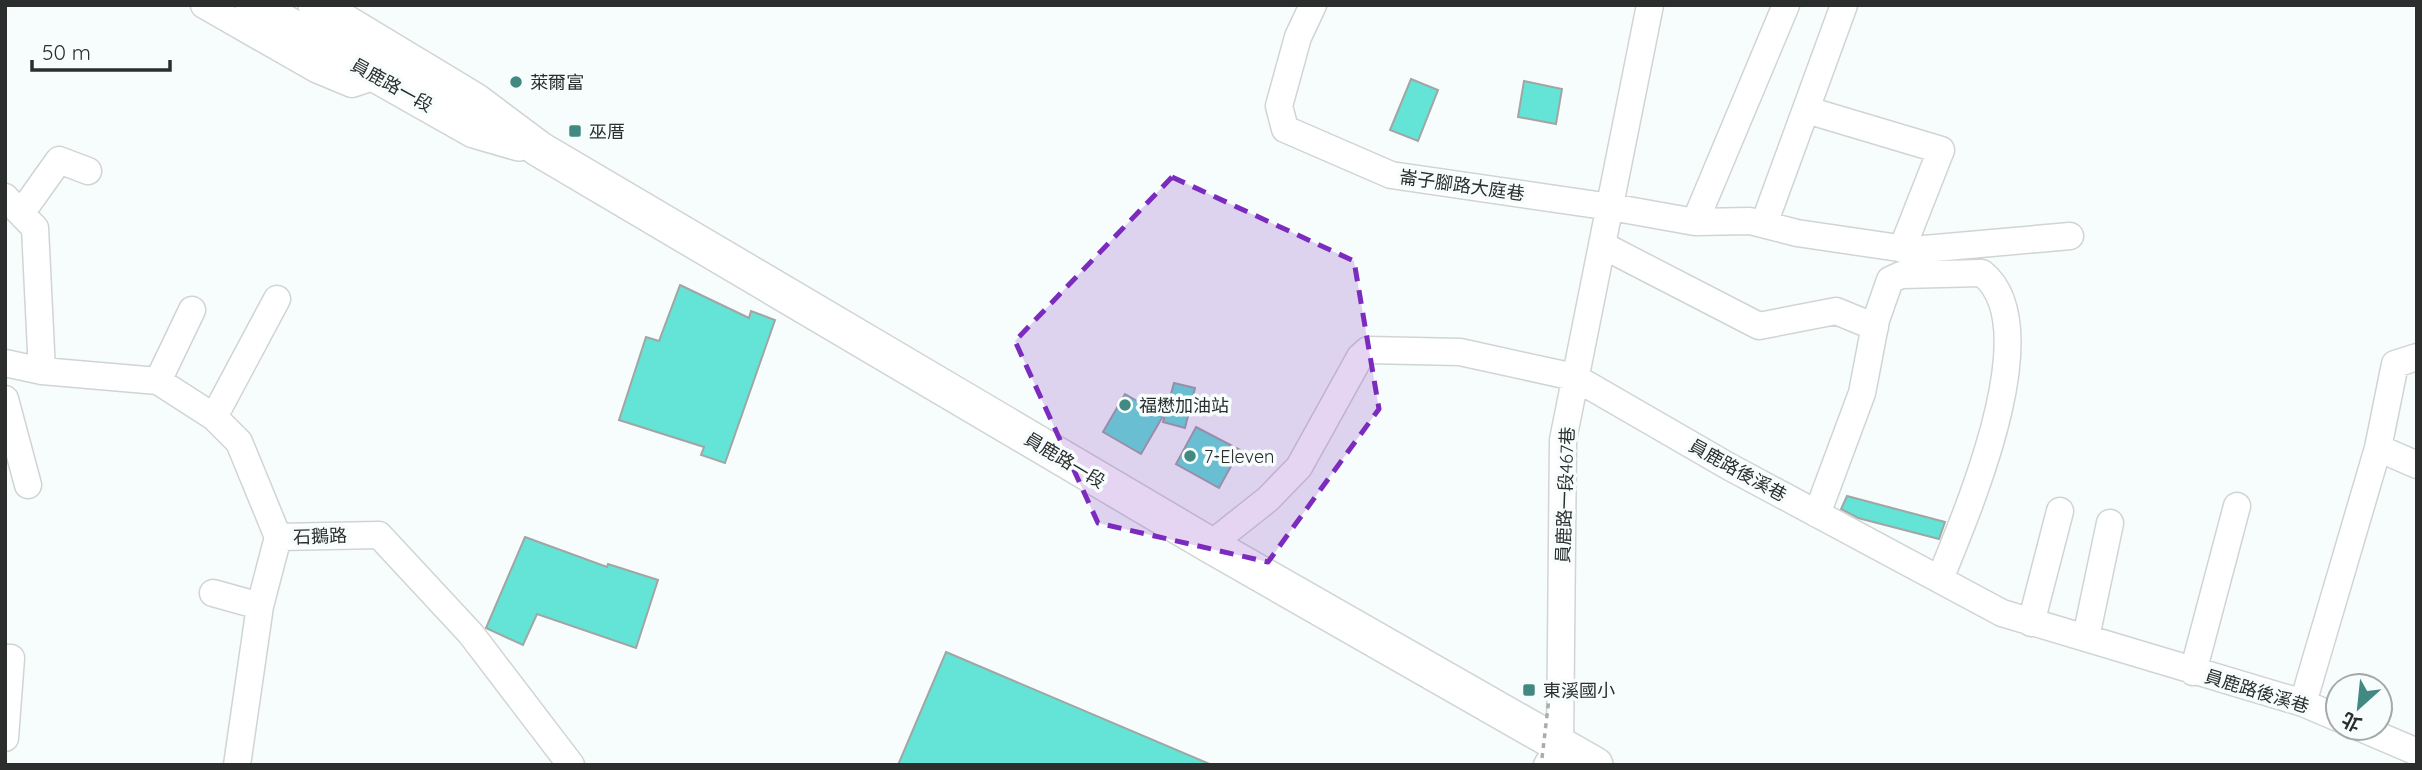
<svg xmlns="http://www.w3.org/2000/svg" width="2422" height="770" font-family="Quicksand,'Noto Sans TC',sans-serif">
  <style>
    .building { fill: #64e3d7; stroke: #a1a6a5; stroke-width: 2 }
    .lines { fill: none; stroke-linecap: round; stroke-linejoin: round }
    .minor-casing { stroke: #d0d5d4; stroke-width: 29 }
    .major-casing { stroke: #d0d5d4; stroke-width: 38 }
    .minor { stroke: #fff; stroke-width: 26 }
    .major { stroke: #fff; stroke-width: 35 }
    .path-bridge { stroke: #a9aead; stroke-width: 3.5; stroke-dasharray: 5 5; stroke-linecap: butt }
    .marked { fill: #7b2cbf; fill-opacity: 0.2; stroke: #7b2cbf; stroke-width: 5; stroke-dasharray: 14 9; stroke-linejoin: round }
    .poi-dot { fill: #428982; stroke: #f7fdfc; stroke-width: 2.5 }
    .labels { text-anchor: middle; dominant-baseline: central; stroke-width: 7; stroke-linejoin: round; paint-order: stroke }
    .poi-label { font-size: 18px; fill: #2b2e2d; stroke: #f7fdfc; text-anchor: start }
    .street-label { font-size: 18px; fill: #2b2e2d; stroke: #f7fdfc }
  </style>
  <rect width="100%" height="100%" fill="#f7fdfc"/>
  <path class="building" d="M1411 79 1438 90 1418 141 1390 130Z
    M1524 81 1562 89 1556 124 1518 117Z
    M680 285 749 318 751 311 775 320 725 463 701 455 704 447 619 420 646 337 659 341Z
    M1174 383 1195 388 1185 428 1163 422Z
    M1125 394 1163 416 1141 454 1103 432Z
    M1196 427 1240 450 1219 488 1176 464Z
    M1847 496 1945 522 1939 539 1858 518 1841 509Z
    M525 537 607 567 608 564 658 580 636 648 537 614 523 645 486 628Z
    M946 652 1212 765H898Z"/>
  <g class="lines">
    <g class="minor-casing">
      <path id="minor" d="M204 5 316 69 352 84 376 76 383 66
        M1313 5 1298 37 1279 106 1285 129 1391 175 1611 207 1695 222 1750 221 1797 233 1913 250 2070 236
        M1807 110 1941 150 1902 249
        M5 197 35 228 42 371
        M22 212 59 160 88 171
        M1695 222 1786 5
        M1764 224 1844 5
        M1602 245 1759 326 1836 311 1875 327
        M5 363 42 371 158 381 214 417 239 442 278 537 379 535 471 634 571 765
        M158 381 192 310
        M5 399 28 485
        M214 417 277 299
        M2378 448 2417 465
        M1817 514 1862 393 1876 320 1890 280 1901 275 1982 273C2049 326 1966 514 1940 579
        M1210 545 1268 499 1299 467 1360 357 1368 350 1460 352 1574 377 1728 466 2002 613 2303 703 2338 718
        M213 593 260 606
        M2031 623 2060 511
        M2086 637 2110 523
        M5 658H11L5 738
        M2193 672 2237 506
        M2303 703 2378 448 2395 364 2417 357
        M2361 728 2417 752
        M237 765 260 606 278 537
        M1547 765 1560 745 1563 440 1650 5"/>
    </g>
    <g class="major-casing">
      <path id="major" d="M253 5 474 130 519 143
        M316 5 475 101 539 149 1210 545 1595 765"/>
    </g>
    <use href="#minor" class="minor"/>
    <use href="#major" class="major"/>
    <path class="path-bridge" d="M1542 758 1550 690"/>
  </g>
  <path class="marked" d="M1172 177 1354 261 1379 409 1268 562 1098 523 1015 341Z"/>
  <g class="poi-dot">
    <circle cx="516" cy="82" r="7"/>
    <rect x="568" y="124" width="14" height="14" rx="3.5"/>
    <circle cx="1125" cy="405" r="7"/>
    <circle cx="1190" cy="456" r="7"/>
    <rect x="1522" y="683" width="14" height="14" rx="3.5"/>
  </g>
  <g class="labels">
    <g class="poi-label">
      <text x="530" y="82">萊爾富</text>
      <text x="589" y="131">巫厝</text>
      <text x="1139" y="405">福懋加油站</text>
      <text x="1204" y="456">7-Eleven</text>
      <text x="1543" y="690">東溪國小</text>
    </g>
    <g class="street-label">
      <text transform="translate(392 85) rotate(29)">員鹿路一段</text>
      <text transform="translate(1462 185) rotate(8)">崙子腳路大庭巷</text>
      <text transform="translate(1065 460) rotate(31)">員鹿路一段</text>
      <text transform="translate(1738 470) rotate(29)">員鹿路後溪巷</text>
      <text transform="translate(1565 495) rotate(-88)">員鹿路一段467巷</text>
      <text transform="translate(320 536) rotate(-2)">石鵝路</text>
      <text transform="translate(2257 691) rotate(17)">員鹿路後溪巷</text>
    </g>
  </g>
  <rect width="2422" height="770" fill="none" stroke="#2b2e2d" stroke-width="14"/>
  <g transform="translate(2359 707) rotate(207)"><circle r="33" fill="#f7fdfc" stroke="#a5aaa9" stroke-width="2"/>
  <path d="M0-5L12 26L0 18L-12 26Z" fill="#428982"/>
  <text y="-10" font-size="19" font-weight="bold" text-anchor="middle" fill="#2b2e2d">北</text>
  </g>
  <path d="M32 60v10h138v-10" fill="none" stroke="#2b2e2d" stroke-width="3.5"/>
  <text x="42" y="60" font-size="21" fill="#2b2e2d" stroke="#f7fdfc" stroke-width="5" paint-order="stroke">50 m</text>
</svg>
